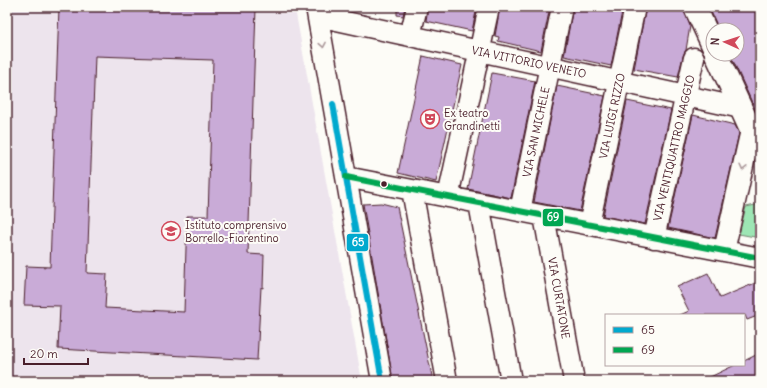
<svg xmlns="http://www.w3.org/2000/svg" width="767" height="388" font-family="Delius,sans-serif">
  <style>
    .built { fill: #ede4ed }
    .green { fill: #9de6b4; stroke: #748270 }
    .building { fill: #c9abd7; stroke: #4a1f2b; fill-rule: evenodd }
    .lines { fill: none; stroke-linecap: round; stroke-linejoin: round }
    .street-casing { stroke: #4a1f2b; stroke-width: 23 }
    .secondary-casing { stroke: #4a1f2b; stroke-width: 25 }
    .street { stroke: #fdfcf7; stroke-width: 20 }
    .secondary { stroke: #fdfcf7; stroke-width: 22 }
    .bus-1-casing { stroke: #fdfcf7; stroke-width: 9 }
    .bus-2-casing { stroke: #fdfcf7; stroke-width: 9 }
    .bus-1 { stroke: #00a9ce; stroke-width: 6 }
    .bus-2 { stroke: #00a651; stroke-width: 6 }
    .oneway { stroke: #ac999b }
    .bus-dot { fill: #4a1f2b; stroke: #fdfcf7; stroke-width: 1.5 }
    .labels { text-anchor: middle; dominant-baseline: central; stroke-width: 4; stroke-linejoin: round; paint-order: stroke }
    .street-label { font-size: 11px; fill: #4a1f2b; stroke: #fdfcf7 }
    .poi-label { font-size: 11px; fill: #4a1f2b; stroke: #fdfcf7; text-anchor: start }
    .line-badge { stroke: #fdfcf7; stroke-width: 1.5 }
    .badge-label { font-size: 11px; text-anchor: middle; font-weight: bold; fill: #fff }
  </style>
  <rect width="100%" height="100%" fill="#fdfcf7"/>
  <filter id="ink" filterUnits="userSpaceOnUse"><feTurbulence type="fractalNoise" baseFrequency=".025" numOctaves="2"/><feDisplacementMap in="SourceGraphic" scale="8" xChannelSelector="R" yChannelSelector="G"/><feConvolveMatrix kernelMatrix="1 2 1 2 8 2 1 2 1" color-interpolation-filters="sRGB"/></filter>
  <g filter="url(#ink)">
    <path class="built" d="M12 7H230L256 8 282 13 296 14 362 381H7V82Z"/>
    <path class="green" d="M760 204V238L739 234 746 207Z"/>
    <path class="building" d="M59 7 256 8 248 254 264 255 263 288 261 287 257 360 58 349 60 306 24 305 26 266 50 267ZM95 56 213 60 208 216H187L184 312 105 308 107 274 87 273Z
      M397 7H405L403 16 397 15Z
      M428 7H477L472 31 426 21Z
      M500 7H550L541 51 498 41 499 37 495 36Z
      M573 7H623L611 66 564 56Z
      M646 7H683L690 26 686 50 683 56 678 77 634 69Z
      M709 7H760V120L730 54H737V30H719Z
      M423 56 462 65 436 182 398 173Z
      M492 73 535 81 511 198 468 189Z
      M557 86 605 96 580 211 534 202Z
      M627 101 671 110 645 224 603 216Z
      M693 115 735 125 739 133 715 238 668 228Z
      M381 203 397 207 433 381H393L363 204Z
      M708 273 720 298 760 281V315L747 320 745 315H680L689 311 677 287Z
      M760 353V381H702L735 365H744V361Z"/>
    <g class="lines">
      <g class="street-casing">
        <path id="street" d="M316 7 382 381
          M318 16 741 108
          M410 36 417 7
          M346 177 760 258
          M412 190 447 381
          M448 197 489 7
          M479 203 511 381
          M520 211 562 7
          M544 216 574 381
          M589 225 635 7
          M654 238 694 58
          M724 251 751 130"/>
      </g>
      <g class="secondary-casing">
        <path id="secondary" d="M695 7 713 46
          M716 54 760 150"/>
      </g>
      <use href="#street" class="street"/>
      <use href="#secondary" class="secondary"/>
      <g class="bus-1-casing">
        <path id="bus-1" d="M333 104 382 381"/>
      </g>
      <g class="bus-2-casing">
        <path id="bus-2" d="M346 177 760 258"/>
      </g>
      <use href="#bus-1" class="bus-1"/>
      <use href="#bus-2" class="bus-2"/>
    </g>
    <defs><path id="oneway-chevron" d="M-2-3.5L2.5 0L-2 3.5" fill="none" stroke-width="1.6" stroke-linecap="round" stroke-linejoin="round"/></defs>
    <g class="oneway">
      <use href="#oneway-chevron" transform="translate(323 45) rotate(80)"/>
      <use href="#oneway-chevron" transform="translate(743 168) rotate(103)"/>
    </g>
  </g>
  <defs>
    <g id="theatre-ring" transform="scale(1)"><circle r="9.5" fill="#fdfcf7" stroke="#d1495b" stroke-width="1.5"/><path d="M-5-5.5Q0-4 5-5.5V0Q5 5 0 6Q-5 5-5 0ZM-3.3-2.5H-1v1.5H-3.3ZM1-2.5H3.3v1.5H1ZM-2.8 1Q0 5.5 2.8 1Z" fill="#d1495b"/></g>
    <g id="school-ring" transform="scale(1)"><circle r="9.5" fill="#fdfcf7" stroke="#d1495b" stroke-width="1.5"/><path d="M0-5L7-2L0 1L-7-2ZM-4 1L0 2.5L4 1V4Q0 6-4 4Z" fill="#d1495b"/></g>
  </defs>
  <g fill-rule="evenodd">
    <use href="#theatre-ring" x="430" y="119"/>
    <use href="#school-ring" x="171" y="231"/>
  </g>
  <circle class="bus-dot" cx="384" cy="184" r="3.5"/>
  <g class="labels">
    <g class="street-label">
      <text transform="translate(529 62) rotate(12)">VIA VITTORIO VENETO</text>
      <text transform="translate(612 116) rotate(-78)">VIA LUIGI RIZZO</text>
      <text transform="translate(536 132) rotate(-78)">VIA SAN MICHELE</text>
      <text transform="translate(674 148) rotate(-77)">VIA VENTIQUATTRO MAGGIO</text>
      <text transform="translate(559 298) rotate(80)">VIA CURTATONE</text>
    </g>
    <g class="poi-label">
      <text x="444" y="113">Ex teatro<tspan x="444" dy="13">Grandinetti</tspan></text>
      <text x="185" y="225">Istituto comprensivo<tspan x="185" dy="13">Borrello-Fiorentino</tspan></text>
    </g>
  </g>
  <g class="line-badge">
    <rect x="542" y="208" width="22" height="19" rx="4" fill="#00a651"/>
    <rect x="346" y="233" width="23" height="19" rx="4" fill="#00a9ce"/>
  </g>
  <g class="badge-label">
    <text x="553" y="221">69</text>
    <text x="358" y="246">65</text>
  </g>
  <rect width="767" height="388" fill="none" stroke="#fdfcf7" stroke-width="24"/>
  <rect x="12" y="12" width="743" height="364" fill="none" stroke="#4a1f2b" stroke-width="1.5" filter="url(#ink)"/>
  <rect x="605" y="314" width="140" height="52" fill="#fdfcf7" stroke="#b5a4a5"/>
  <rect x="613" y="327" width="20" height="6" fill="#00a9ce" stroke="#b5a4a5"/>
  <text x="641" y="334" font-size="12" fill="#4a1f2b">65</text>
  <rect x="613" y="347" width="20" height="6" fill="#00a651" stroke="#b5a4a5"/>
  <text x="641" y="354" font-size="12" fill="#4a1f2b">69</text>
  <g transform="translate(725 42) rotate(273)"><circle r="19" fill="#fdfcf7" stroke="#b5a4a5"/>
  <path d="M0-3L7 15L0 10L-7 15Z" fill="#d1495b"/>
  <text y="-6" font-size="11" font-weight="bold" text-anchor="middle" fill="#4a1f2b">N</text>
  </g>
  <path d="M24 358v6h64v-6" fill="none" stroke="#4a1f2b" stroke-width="2"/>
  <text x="30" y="358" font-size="12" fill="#4a1f2b" stroke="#fdfcf7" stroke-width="3" paint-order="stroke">20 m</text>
</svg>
